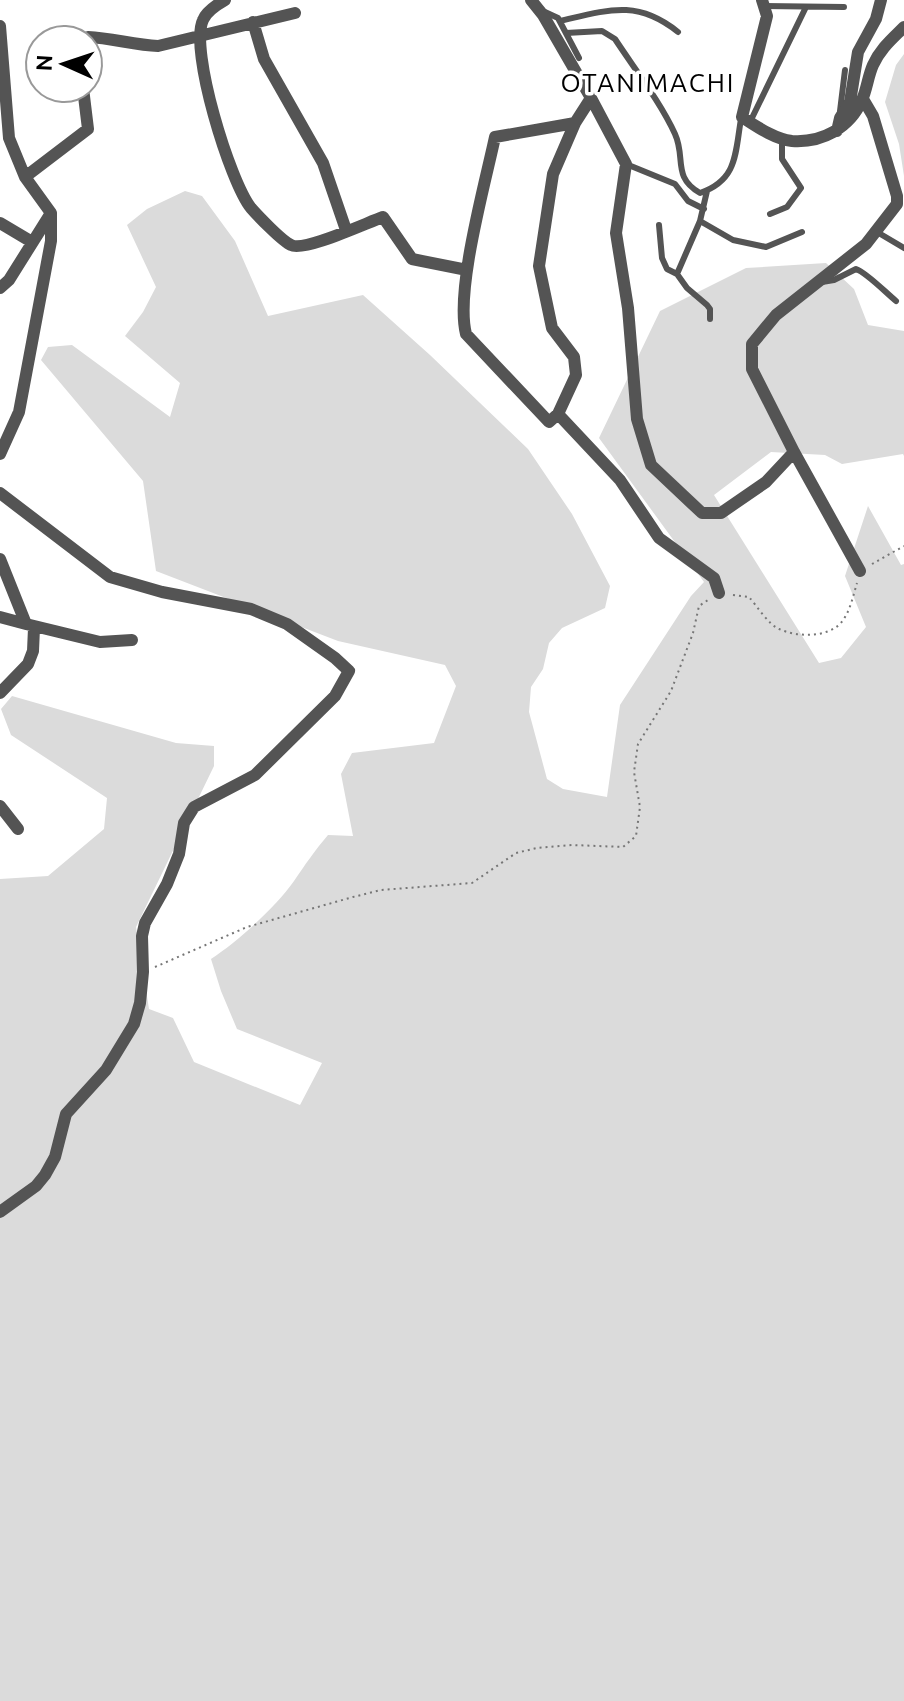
<svg xmlns="http://www.w3.org/2000/svg" width="904" height="1701" font-family="Ubuntu,sans-serif">
  <style>
    .green { fill: #dbdbdb }
    .lines { fill: none; stroke-linecap: round; stroke-linejoin: round }
    .path { stroke: #767676; stroke-width: 2; stroke-dasharray: 2 4; stroke-linecap: butt }
    .lane { stroke: #545454; stroke-width: 6 }
    .street { stroke: #545454; stroke-width: 12 }
    .labels { text-anchor: middle; dominant-baseline: central; stroke-width: 7; stroke-linejoin: round; paint-order: stroke }
    .quarter-label { font-size: 26px; letter-spacing: 2px; fill: #000; stroke: #fff }
  </style>
  <rect width="100%" height="100%" fill="#fff"/>
  <path class="green" d="M904 54V176L899 144 885 102 896 65Z
    M185 191 202 196 235 241 268 316 363 295 430 355 528 449 572 514 610 586 605 608 562 628 549 643 543 669 531 687 529 712 547 779 563 789 607 797 620 705 691 596 704 582 599 438 660 311 746 268 826 263 854 289 868 325 904 331V456L903 454 842 464 825 455 771 452 714 495 819 663 841 658 866 627 845 576 868 506 901 565 904 564V1701H0V879L48 876 104 829 107 798 11 735 1 709 12 696 176 743 214 746V766L136 927 149 1009 173 1018 194 1062 300 1105 322 1063 237 1029 221 991 211 959C238 941 275 908 294 881 305 865 315 850 328 835L353 836 341 774 352 753 434 743 456 686 445 665 338 641 156 571 143 481 41 360 48 347 72 345 170 417 180 383 125 336 143 312 156 287 127 225 147 209Z"/>
  <g class="lines">
    <path class="path" d="M872 564 904 546
      M733 595 749 597C757 606 768 624 779 629 797 637 825 638 840 624 850 613 853 596 857 583
      M155 967 247 927 353 897 381 890 472 883 516 853 537 848 572 845 623 847 636 836 640 807 634 772 638 744 671 691 693 633 699 606 708 600"/>
    <path class="lane" d="M764 6 844 7
      M545 12 558 18 579 58
      M560 21C611 9 638 0 678 32
      M566 33 602 31 615 39C634 68 661 103 675 134 686 158 672 177 700 193 738 180 735 153 741 119
      M840 111 845 70
      M750 122 806 7
      M626 164 675 184 688 201 704 209
      M770 214 787 207 801 188 782 159V140
      M700 221 733 240 766 247 802 232
      M659 225 662 258 667 269 677 274 687 288 707 305 710 309V319
      M877 232 904 248
      M677 274 700 221 707 191
      M822 282 834 280 856 269C867 273 885 292 896 301"/>
    <path class="street" d="M225 0C218 4 206 12 203 20 189 49 230 182 251 208 258 216 282 241 291 245 304 252 366 223 383 217L412 259 467 270
      M531 0 543 15 591 98 626 164 616 233 628 308 637 419 651 465 702 513H721L766 482 794 452
      M762 0 767 16 742 117C756 126 774 139 792 141 822 143 850 128 862 100 867 89 868 76 873 65 880 49 892 39 904 27
      M253 22 264 59 323 163 346 230
      M0 26 9 138 25 177 51 213V241L19 412 0 454
      M86 40 88 37C112 38 134 45 158 46L295 13
      M575 123 495 137C485 184 455 291 466 334L549 422 558 414 576 375 574 357 552 328 539 266 553 174 575 123 591 98
      M837 131 840 118 850 102 858 52 876 19 881 0
      M25 177 88 129 83 88
      M0 223 32 242
      M0 288 9 280 51 213
      M558 414 620 480 659 538 714 578 719 593
      M0 493 110 577 162 592 251 609 287 624 335 658 349 671 335 696 255 775 194 807 184 823 179 854 167 884 145 923 142 936 143 972 140 1003 134 1024 106 1070 66 1114 55 1157 45 1175 36 1186 0 1212
      M0 559 26 624 0 617
      M860 571 794 452 752 369V344L776 315 866 244 897 204V196L873 116 863 99
      M26 624 100 642 132 640
      M0 693 28 664 33 651 34 628
      M0 806 18 829"/>
  </g>
  <g class="labels">
    <g class="quarter-label">
      <text x="648" y="82">OTANIMACHI</text>
    </g>
  </g>
  <g transform="translate(64 64) rotate(273)"><circle r="38" fill="#ffffff" stroke="#999999" stroke-width="2"/>
  <path d="M0-6L14 30L0 20L-14 30Z" fill="#000000"/>
  <text y="-12" font-size="22" font-weight="bold" text-anchor="middle" fill="#000000">N</text>
  </g>
</svg>
